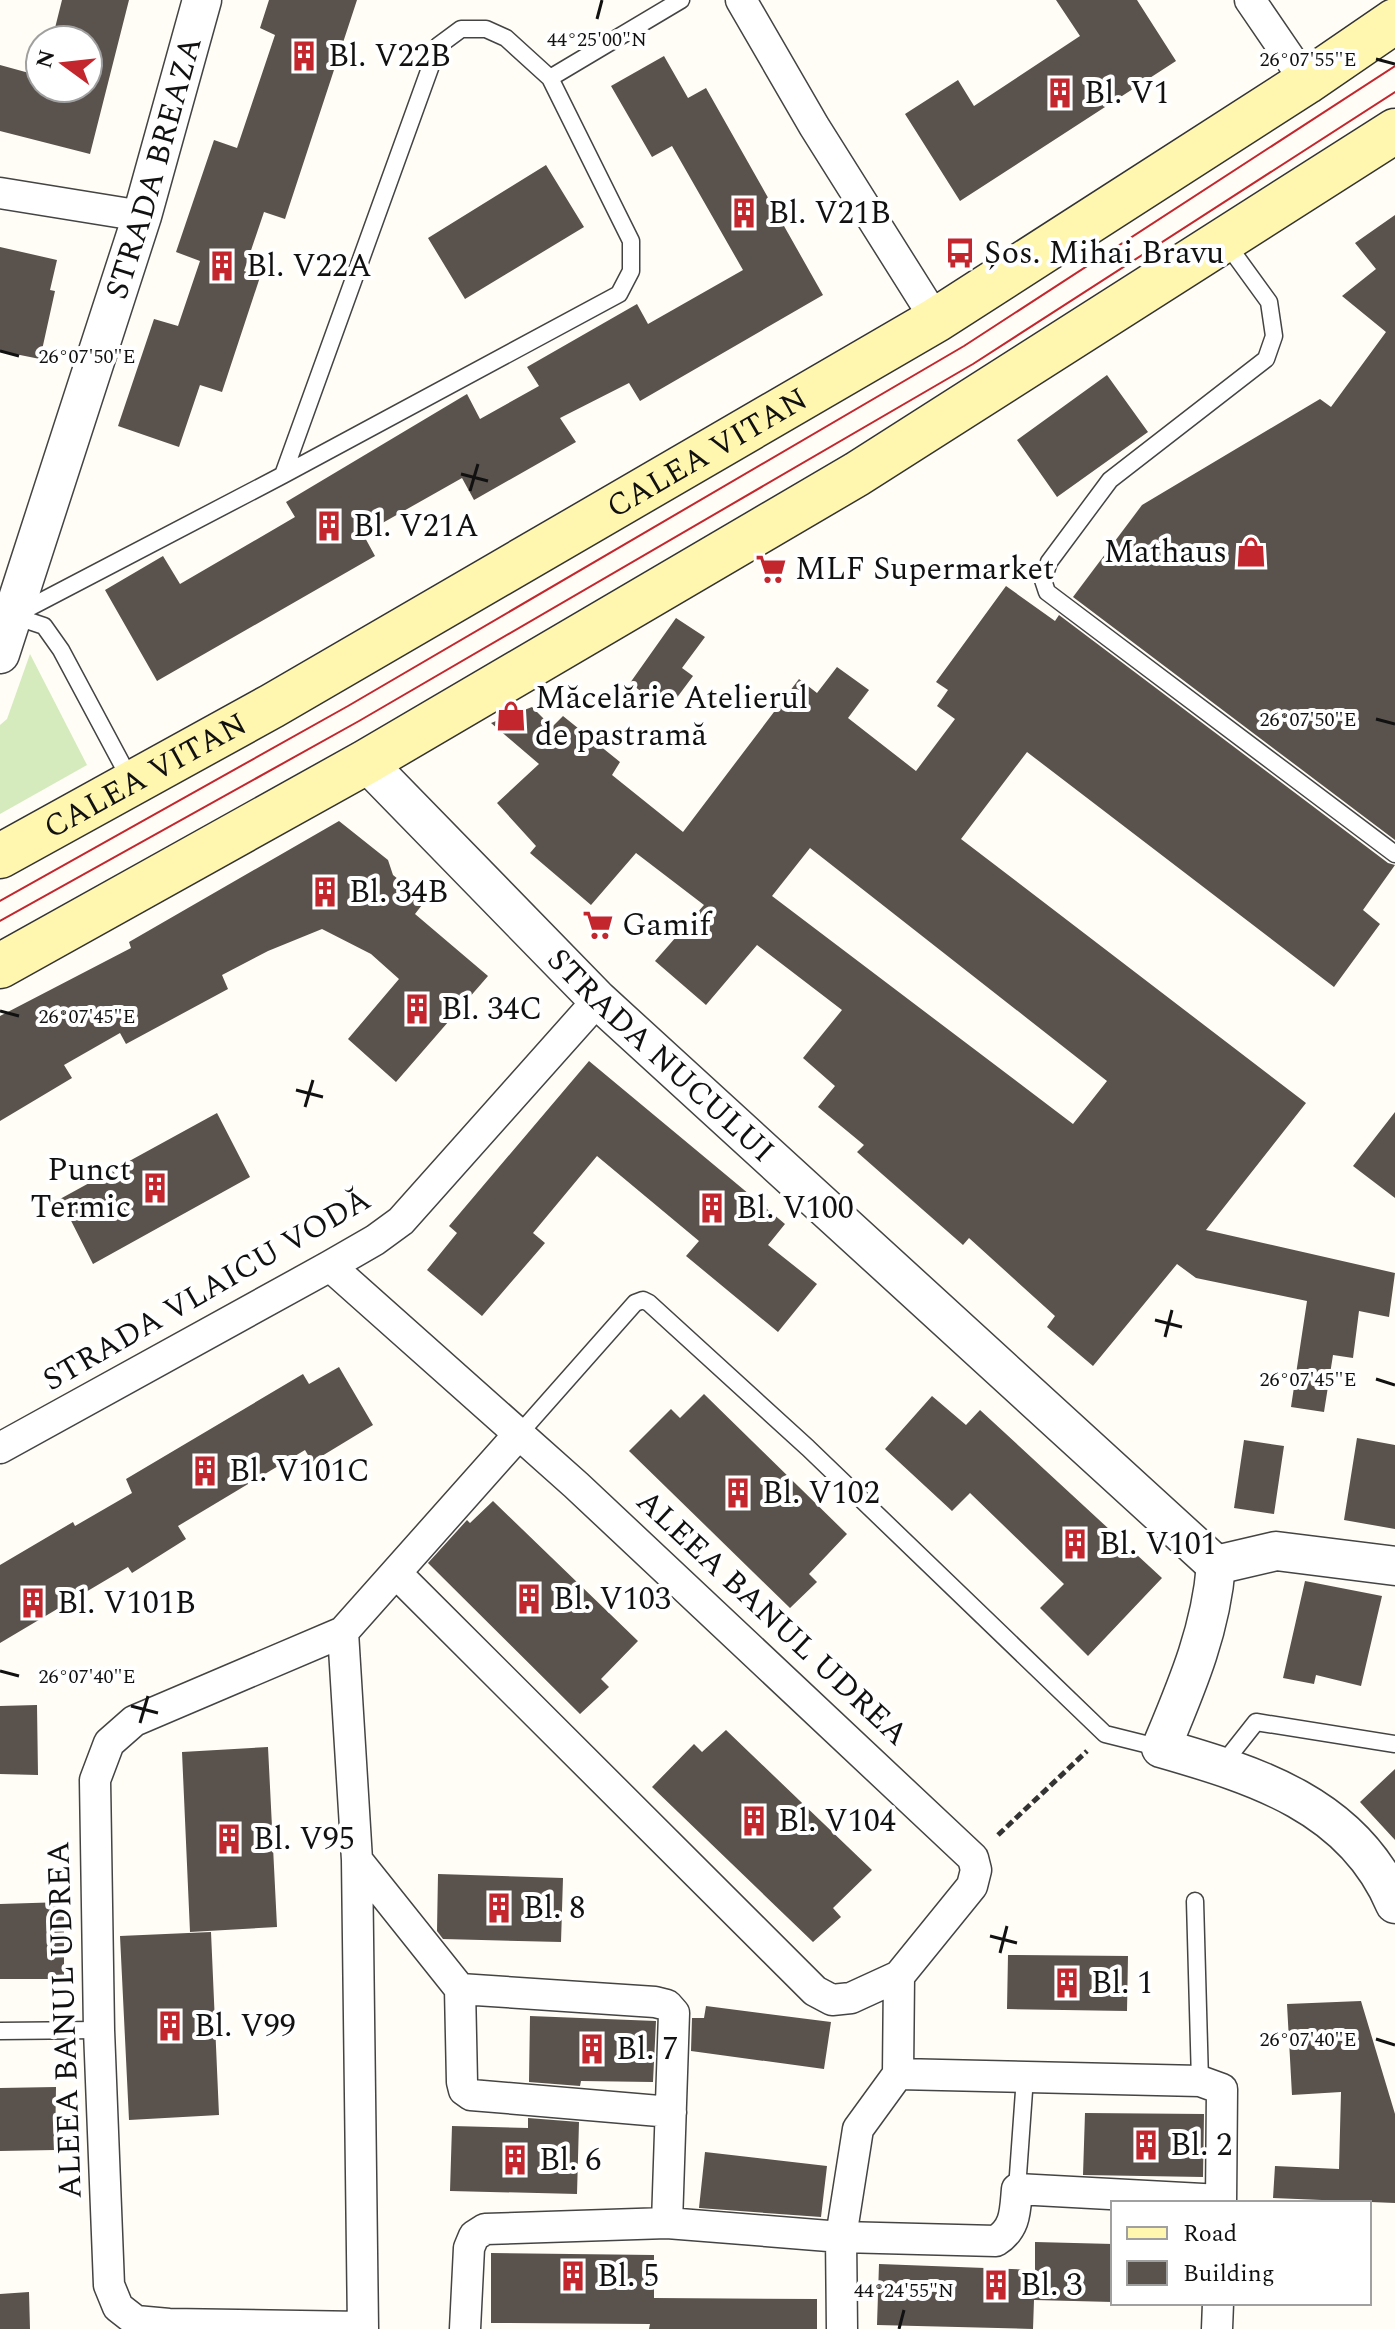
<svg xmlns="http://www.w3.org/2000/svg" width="1395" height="2329" font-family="Spectral,serif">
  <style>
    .green { fill: #d5ebbd }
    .building { fill: #5a524d; fill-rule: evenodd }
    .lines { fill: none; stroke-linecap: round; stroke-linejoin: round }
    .service-casing { stroke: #444; stroke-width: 19 }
    .minor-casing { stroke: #444; stroke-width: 33 }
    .tertiary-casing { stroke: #444; stroke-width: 41 }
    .secondary-casing { stroke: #333; stroke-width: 47 }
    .path { stroke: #333; stroke-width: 5; stroke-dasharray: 8 4; stroke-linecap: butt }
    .service { stroke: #fff; stroke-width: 16 }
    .minor { stroke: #fff; stroke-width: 30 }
    .tertiary { stroke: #fff; stroke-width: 38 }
    .secondary { stroke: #fff6b0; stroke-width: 44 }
    .tram { stroke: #c4262e; stroke-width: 2 }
    .ticks { fill: none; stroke: #111; stroke-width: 3 }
    .labels { text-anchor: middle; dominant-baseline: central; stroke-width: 8; stroke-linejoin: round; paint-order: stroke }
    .poi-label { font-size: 32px; fill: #111; stroke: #fff; text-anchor: start }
    .street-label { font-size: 32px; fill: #111; stroke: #fff }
    .ticks-label { font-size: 20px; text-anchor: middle; fill: #111; stroke: #fff; stroke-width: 8; stroke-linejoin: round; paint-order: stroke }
  </style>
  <rect width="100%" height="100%" fill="#fffdf5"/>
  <path class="green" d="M30 654 87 765 0 814V725L7 719Z"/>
  <path class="building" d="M62 0H129L90 154 0 131V65L40 76V88H88V40H52Z
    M269 0H357L285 219 264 212 244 271 260 277 222 392 200 385 179 447 118 426 154 319 178 326 200 261 176 252 214 140 237 148 275 35 260 28Z
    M1056 0H1137L1176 61 960 201 905 114 958 80 974 106 1080 36Z
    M664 56 688 98 706 88 823 295 640 401 629 383 560 418 576 442 474 500 462 478 363 534 375 556 157 681 105 590 163 556 180 584 295 517 286 502 467 394 480 419 539 386 527 367 637 304 648 324 743 270 672 146 652 157 611 86Z
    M546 165 584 227 465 299 428 238Z
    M1395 215V840L1073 597 1142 505 1320 399 1331 407 1386 332 1342 296 1376 269 1355 243Z
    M0 247 57 260 50 290 55 291 40 359 0 351Z
    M1107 375 1148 432 1057 497 1017 440Z
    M1006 586 1055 621 1059 615 1388 863 1395 865 1363 910 1380 924 1334 987 1027 752 961 839 1306 1103 1206 1230 1395 1273 1389 1317 1359 1311 1353 1358 1333 1355 1324 1412 1291 1407 1307 1301 1196 1278 1177 1264 1093 1366 1047 1327 1055 1316 969 1238 963 1245 882 1174 857 1152 864 1145 818 1107 835 1086 803 1058 842 1010 757 945 706 1005 655 961 704 905 636 853 591 905 530 853 536 846 497 803 539 764 491 723 532 707 552 727 563 716 620 762 612 775 683 832 799 679 817 693 837 667 869 690 848 718 916 771 955 719 937 706 948 690 936 682ZM810 848 1107 1081 1073 1124 772 896Z
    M676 618 705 637 682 668 693 676 667 711 630 683Z
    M339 821 388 860 393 875 425 901 415 914 488 976 396 1082 348 1039 399 979 371 954 322 929 268 951 222 975 228 989 126 1044 120 1033 64 1065 72 1078 0 1121V1016L131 948 129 942Z
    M589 1061 785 1224 768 1245 817 1284 778 1332 686 1256 699 1241 597 1156 533 1233 545 1243 482 1316 427 1270 457 1233 449 1226Z
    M1395 1112V1198L1353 1166Z
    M217 1113 250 1177 93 1264 60 1199Z
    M339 1367 373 1425 312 1462 305 1450 178 1526 186 1539 132 1573 128 1567 0 1643V1565L73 1522 75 1526 132 1493 126 1479 303 1374 309 1384Z
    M704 1394 847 1534 809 1574 817 1582 790 1608 629 1451 671 1409 680 1418Z
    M932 1396 966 1425 980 1410 1162 1578 1088 1656 1040 1608 1064 1584 970 1493 952 1511 885 1449Z
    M1357 1438 1395 1445V1529L1344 1520Z
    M1244 1440 1284 1446 1274 1514 1234 1508Z
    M493 1501 638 1641 601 1679 609 1687 580 1714 428 1563 467 1520 470 1523Z
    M1305 1581 1382 1596 1361 1686 1316 1675 1314 1684 1283 1678Z
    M37 1705 38 1775 0 1774V1706Z
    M726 1730 872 1870 833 1908 841 1917 813 1942 652 1787 694 1744 702 1752Z
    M268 1747 277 1927 190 1932 182 1752Z
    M1395 1769V1840L1360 1802Z
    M438 1874 563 1878 561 1942 443 1939 437 1931Z
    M64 1902V1979H0V1904Z
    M211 1932 219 2115 129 2120 120 1936Z
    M1008 1955 1128 1956 1127 2011 1007 2009Z
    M1361 2001 1395 2114V2203L1273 2198 1275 2166 1339 2169 1341 2092 1292 2095 1287 2004Z
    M706 2006 831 2022 824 2069 691 2051 692 2018H704Z
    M530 2016 656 2021 653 2082 581 2081 580 2086 529 2082Z
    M56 2087 55 2150 0 2151V2088Z
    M1085 2113 1204 2114 1203 2177 1083 2175Z
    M528 2118 579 2122 577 2194 450 2191 452 2126 528 2128Z
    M705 2152 827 2166 821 2217 699 2208Z
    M1035 2242 1113 2244V2302L1034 2300 1033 2329 877 2325 879 2264 1035 2270Z
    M491 2253 654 2255V2298L817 2299V2329H649L650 2324 491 2323Z
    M29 2292 30 2329H0V2294Z"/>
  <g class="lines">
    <g class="service-casing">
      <path id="service" d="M550 78 681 0
        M1224 240 1269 302 1274 336 1266 359 1110 480 1049 562 1043 580 1047 592 1395 854
        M19 613 283 475 619 294 631 271V241L550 78 506 38 486 29H461L438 46 283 475
        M14 616 44 626 61 650 131 781
        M520 1433 635 1303 643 1300 649 1303 808 1448 1105 1734 1161 1748
        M1222 1765 1256 1722 1395 1744
        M1195 1901 1200 2081
        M0 2031 99 2030
        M1017 2189 1025 2077"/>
    </g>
    <g class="minor-casing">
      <path id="minor" d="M741 0 814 126 936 320
        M1250 0 1306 82
        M0 193 142 216
        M330 1266 576 1485 973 1858 976 1870 972 1886 899 1976 851 1998 832 2000 815 1991 396 1573
        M0 1448 330 1266 375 1240 401 1221 598 1000
        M343 1632 357 1860 363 2329
        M357 1860 460 1989 462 2082 464 2090 471 2095 671 2112
        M460 1989 655 2002 667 2005 674 2013 667 2223
        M898 2074 1200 2081 1222 2089 1221 2203
        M363 2327 169 2324 136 2321 118 2307 109 2285 99 2030 95 1780 109 1743 134 1721 343 1632 520 1433
        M465 2329 469 2248 474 2236 485 2229 667 2223 841 2237 996 2241C1016 2228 1015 2211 1017 2189L1221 2200
        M842 2329 841 2237 858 2129 898 2074 899 1976
        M1217 2329 1218 2303"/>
    </g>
    <g class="tertiary-casing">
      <g id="tertiary">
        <path id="s1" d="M0 654 142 216 202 0"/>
        <path id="s2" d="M366 762 598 1000 1216 1565"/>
        <path d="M1216 1565C1211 1631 1186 1688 1161 1748 1255 1775 1353 1805 1395 1904"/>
        <path d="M1216 1565 1276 1551 1395 1566"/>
      </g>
    </g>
    <g class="secondary-casing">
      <g id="secondary">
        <path id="s3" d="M0 856 272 706 936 320 1306 82 1395 21"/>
        <path d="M0 966 366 762 857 474 1395 131"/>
      </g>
    </g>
    <path class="path" d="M998 1835 1087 1751"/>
    <use href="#service" class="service"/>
    <use href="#minor" class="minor"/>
    <use href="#tertiary" class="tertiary"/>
    <use href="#secondary" class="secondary"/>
    <path class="tram" d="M0 901 348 706 964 346 1395 66
      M0 921 359 721 973 364 1395 92"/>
  </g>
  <path class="ticks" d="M597 19 602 0M1376 59 1395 64M0 351 19 356M461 474 488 481M470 491 478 464M1376 719 1395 724M0 1011 19 1016M296 1090 323 1097M305 1107 313 1080M1155 1320 1182 1327M1165 1337 1172 1310M1376 1379 1395 1385M0 1671 19 1676M131 1706 158 1713M140 1723 148 1696M990 1936 1017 1943M1000 1953 1007 1926M1376 2039 1395 2045M899 2329 904 2310"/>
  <defs>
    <g id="building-bare" transform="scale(2.4)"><path d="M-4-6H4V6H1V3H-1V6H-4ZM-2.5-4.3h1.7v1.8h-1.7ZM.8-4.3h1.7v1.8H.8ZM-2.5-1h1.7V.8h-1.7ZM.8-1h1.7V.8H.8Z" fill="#c4262e" stroke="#fff" stroke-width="2.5" paint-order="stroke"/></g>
    <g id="bus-bare" transform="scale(2.4)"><path d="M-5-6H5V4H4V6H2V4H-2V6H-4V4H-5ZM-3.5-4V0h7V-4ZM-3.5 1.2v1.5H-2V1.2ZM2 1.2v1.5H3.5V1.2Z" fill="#c4262e" stroke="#fff" stroke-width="2.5" paint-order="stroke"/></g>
    <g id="shop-bare" transform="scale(2.4)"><path d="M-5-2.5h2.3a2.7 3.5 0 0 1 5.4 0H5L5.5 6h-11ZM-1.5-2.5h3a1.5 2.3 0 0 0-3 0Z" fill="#c4262e" stroke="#fff" stroke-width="2.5" paint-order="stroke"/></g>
    <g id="supermarket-bare" transform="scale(2.4)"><path d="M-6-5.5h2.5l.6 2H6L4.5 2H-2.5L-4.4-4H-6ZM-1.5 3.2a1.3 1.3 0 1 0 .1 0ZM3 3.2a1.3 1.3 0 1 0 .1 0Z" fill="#c4262e" stroke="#fff" stroke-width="2.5" paint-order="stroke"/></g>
  </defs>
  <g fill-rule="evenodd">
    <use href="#building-bare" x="304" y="56"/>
    <use href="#building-bare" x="1060" y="93"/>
    <use href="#building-bare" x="744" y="213"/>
    <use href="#bus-bare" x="960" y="253"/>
    <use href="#building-bare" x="222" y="266"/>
    <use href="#building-bare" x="329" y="526"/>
    <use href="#shop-bare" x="1251" y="552"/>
    <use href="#supermarket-bare" x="771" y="569"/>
    <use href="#shop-bare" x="511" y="716"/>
    <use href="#building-bare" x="325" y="892"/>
    <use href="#supermarket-bare" x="598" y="925"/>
    <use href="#building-bare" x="417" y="1009"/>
    <use href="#building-bare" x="155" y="1188"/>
    <use href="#building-bare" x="712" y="1208"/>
    <use href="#building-bare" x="205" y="1471"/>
    <use href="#building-bare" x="738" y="1493"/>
    <use href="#building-bare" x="1075" y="1544"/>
    <use href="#building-bare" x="529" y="1599"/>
    <use href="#building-bare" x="33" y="1603"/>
    <use href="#building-bare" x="754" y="1821"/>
    <use href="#building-bare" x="229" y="1839"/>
    <use href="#building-bare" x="499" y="1908"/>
    <use href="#building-bare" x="1067" y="1983"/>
    <use href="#building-bare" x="170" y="2026"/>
    <use href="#building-bare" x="592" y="2049"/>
    <use href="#building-bare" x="1146" y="2145"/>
    <use href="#building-bare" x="515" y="2160"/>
    <use href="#building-bare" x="573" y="2276"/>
    <use href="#building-bare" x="996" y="2285"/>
  </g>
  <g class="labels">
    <g class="poi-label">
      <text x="328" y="56">Bl. V22B</text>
      <text x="1084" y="93">Bl. V1</text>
      <text x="768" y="213">Bl. V21B</text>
      <text x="984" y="253">Șos. Mihai Bravu</text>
      <text x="246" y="266">Bl. V22A</text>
      <text x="353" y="526">Bl. V21A</text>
      <text x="1227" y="552" text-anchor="end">Mathaus</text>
      <text x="795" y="569">MLF Supermarket</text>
      <text x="535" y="698">Măcelărie Atelierul<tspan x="535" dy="37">de pastramă</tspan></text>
      <text x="349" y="892">Bl. 34B</text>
      <text x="622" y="925">Gamif</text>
      <text x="441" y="1009">Bl. 34C</text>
      <text x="131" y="1170" text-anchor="end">Punct<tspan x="131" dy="37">Termic</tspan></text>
      <text x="736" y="1208">Bl. V100</text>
      <text x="229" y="1471">Bl. V101C</text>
      <text x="762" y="1493">Bl. V102</text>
      <text x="1099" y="1544">Bl. V101</text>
      <text x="553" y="1599">Bl. V103</text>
      <text x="57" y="1603">Bl. V101B</text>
      <text x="778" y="1821">Bl. V104</text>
      <text x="253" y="1839">Bl. V95</text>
      <text x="523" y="1908">Bl. 8</text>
      <text x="1091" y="1983">Bl. 1</text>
      <text x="194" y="2026">Bl. V99</text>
      <text x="616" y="2049">Bl. 7</text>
      <text x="1170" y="2145">Bl. 2</text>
      <text x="539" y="2160">Bl. 6</text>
      <text x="597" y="2276">Bl. 5</text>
      <text x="1020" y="2285">Bl. 3</text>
    </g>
    <g class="street-label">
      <text stroke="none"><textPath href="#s1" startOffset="510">STRADA BREAZA</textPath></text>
      <text stroke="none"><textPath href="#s3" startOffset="814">CALEA VITAN</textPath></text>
      <text stroke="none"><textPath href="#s3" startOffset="166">CALEA VITAN</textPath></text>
      <text stroke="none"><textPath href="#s2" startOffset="416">STRADA NUCULUI</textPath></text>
      <text transform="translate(207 1290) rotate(-30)">STRADA VLAICU VODĂ</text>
      <text transform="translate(772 1618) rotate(43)">ALEEA BANUL UDREA</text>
      <text transform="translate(65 2020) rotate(-92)">ALEEA BANUL UDREA</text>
    </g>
  </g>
  <g class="ticks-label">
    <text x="597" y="46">44°25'00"N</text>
    <text x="1308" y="66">26°07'55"E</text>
    <text x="87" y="363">26°07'50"E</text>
    <text x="1308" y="726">26°07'50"E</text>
    <text x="87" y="1023">26°07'45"E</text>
    <text x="1308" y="1386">26°07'45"E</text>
    <text x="87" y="1683">26°07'40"E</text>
    <text x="1308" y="2046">26°07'40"E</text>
    <text x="904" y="2297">44°24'55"N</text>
  </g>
  <rect x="1111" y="2201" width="260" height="104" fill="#ffffff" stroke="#a0a0a0" stroke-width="2"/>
  <rect x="1127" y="2227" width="40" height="12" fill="#fff6b0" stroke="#a0a0a0" stroke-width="2"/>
  <text x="1183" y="2241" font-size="24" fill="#111111">Road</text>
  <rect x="1127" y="2261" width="40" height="24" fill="#5a524d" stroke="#a0a0a0" stroke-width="2"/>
  <text x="1183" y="2281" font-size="24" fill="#111111">Building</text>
  <g transform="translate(64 64) rotate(285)"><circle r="38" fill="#ffffff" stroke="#a0a0a0" stroke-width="2"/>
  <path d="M0-6L14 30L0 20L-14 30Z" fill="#c4262e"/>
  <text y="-12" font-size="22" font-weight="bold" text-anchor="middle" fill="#111111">N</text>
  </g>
</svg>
